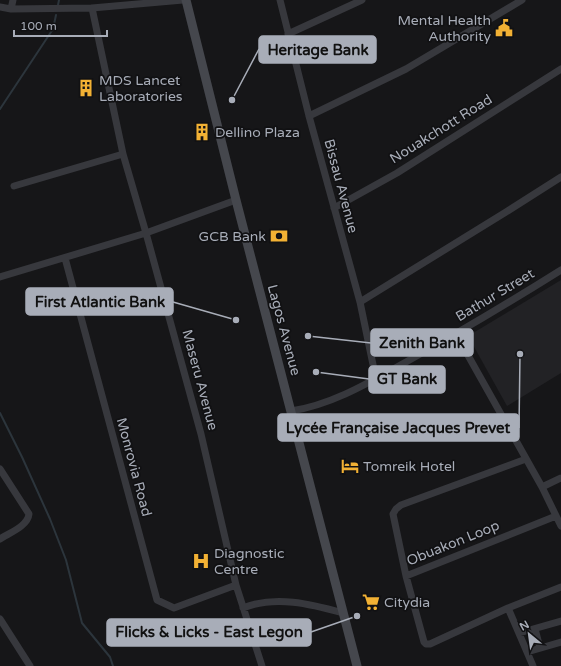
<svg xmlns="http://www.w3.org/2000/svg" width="561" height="666" font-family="'Varela Round',sans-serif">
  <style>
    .built { fill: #222225 }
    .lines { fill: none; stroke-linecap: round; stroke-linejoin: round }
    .stream { stroke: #2c353c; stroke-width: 2 }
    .street { stroke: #37383d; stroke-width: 7 }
    .secondary { stroke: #45474d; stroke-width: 9 }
    .labels { text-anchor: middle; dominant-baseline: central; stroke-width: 3.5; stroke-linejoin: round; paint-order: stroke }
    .poi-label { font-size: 14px; fill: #a8adb8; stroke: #111113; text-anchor: start }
    .street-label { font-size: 14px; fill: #a8adb8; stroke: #111113 }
    .leader { fill: none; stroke: #a8adb8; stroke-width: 1.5 }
    .callout-dot { fill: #a8adb8; stroke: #111113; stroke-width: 1.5 }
    .callout { fill: #a8adb8; stroke: #a8adb8; stroke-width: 1.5 }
    .callout-label { font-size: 15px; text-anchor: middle; font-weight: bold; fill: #111 }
  </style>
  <rect width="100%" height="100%" fill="#161618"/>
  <path class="built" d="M561 280V373L507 406 468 336Z"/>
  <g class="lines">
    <path class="stream" d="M58 5 59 0
      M0 109 53 29 56 15
      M0 413 22 457 50 519 66 560 82 623 110 657 113 666"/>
    <path class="street" d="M280 0 309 116 360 302 376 379
      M0 7 11 9 92 8 183 0
      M92 8 123 154 146 233 201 434 236 585 262 666
      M11 9 13 0
      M288 34 362 0
      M309 116 406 69 522 0
      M14 186 123 154
      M334 208 397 173 561 69
      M65 258 157 600 174 608 236 585
      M0 277 146 233 236 200
      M360 302 506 212 561 177
      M456 334 542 487 561 526
      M291 411C332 405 370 382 406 362 458 333 510 302 561 270
      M526 459 401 505 396 509 393 514 406 576 424 642 426 644H430L508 608 561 587
      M0 469 29 514C28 526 9 533 0 539
      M542 487 561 478
      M406 576 556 516
      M243 608C275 595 311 604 343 613
      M508 608 533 666
      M0 619 30 666
      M535 629 540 648
      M519 633 561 621
      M527 652 561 642"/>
    <path class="secondary" d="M186 0 236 200 357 666"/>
  </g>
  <defs>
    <g id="civic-bare" transform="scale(1.38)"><path d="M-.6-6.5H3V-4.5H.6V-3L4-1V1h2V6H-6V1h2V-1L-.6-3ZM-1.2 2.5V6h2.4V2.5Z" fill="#f2b134" stroke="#111113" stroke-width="2.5" paint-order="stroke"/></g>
    <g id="building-bare" transform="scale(1.38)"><path d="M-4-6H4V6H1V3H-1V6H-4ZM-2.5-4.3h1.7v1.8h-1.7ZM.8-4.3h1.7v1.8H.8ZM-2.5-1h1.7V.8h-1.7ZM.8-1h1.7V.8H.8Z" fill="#f2b134" stroke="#111113" stroke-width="2.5" paint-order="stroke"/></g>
    <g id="bank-bare" transform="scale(1.38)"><path d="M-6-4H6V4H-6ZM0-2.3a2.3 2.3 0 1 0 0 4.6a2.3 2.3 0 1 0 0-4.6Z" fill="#f2b134" stroke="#111113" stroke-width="2.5" paint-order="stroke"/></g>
    <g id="hotel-bare" transform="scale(1.38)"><path d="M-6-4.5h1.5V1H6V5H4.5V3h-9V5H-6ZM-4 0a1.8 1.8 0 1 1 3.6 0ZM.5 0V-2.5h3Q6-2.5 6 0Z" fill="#f2b134" stroke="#111113" stroke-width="2.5" paint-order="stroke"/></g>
    <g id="hospital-bare" transform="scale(1.38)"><path d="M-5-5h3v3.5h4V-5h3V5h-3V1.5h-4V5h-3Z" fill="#f2b134" stroke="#111113" stroke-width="2.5" paint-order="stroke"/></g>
    <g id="supermarket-bare" transform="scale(1.38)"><path d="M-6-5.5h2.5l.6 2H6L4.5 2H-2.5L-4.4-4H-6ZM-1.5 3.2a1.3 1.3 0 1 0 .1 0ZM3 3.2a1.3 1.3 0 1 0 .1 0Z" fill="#f2b134" stroke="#111113" stroke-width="2.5" paint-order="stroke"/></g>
  </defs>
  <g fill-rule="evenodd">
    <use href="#civic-bare" x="504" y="28"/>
    <use href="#building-bare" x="86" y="88"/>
    <use href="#building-bare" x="202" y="132"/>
    <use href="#bank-bare" x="279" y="236"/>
    <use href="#hotel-bare" x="350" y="466"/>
    <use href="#hospital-bare" x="201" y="561"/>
    <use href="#supermarket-bare" x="371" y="602"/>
  </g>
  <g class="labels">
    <g class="poi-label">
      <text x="491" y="20" text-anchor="end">Mental Health<tspan x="491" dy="16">Authority</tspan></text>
      <text x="99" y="80">MDS Lancet<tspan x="99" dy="16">Laboratories</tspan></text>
      <text x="215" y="132">Dellino Plaza</text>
      <text x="266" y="236" text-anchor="end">GCB Bank</text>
      <text x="363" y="466">Tomreik Hotel</text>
      <text x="214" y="553">Diagnostic<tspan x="214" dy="16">Centre</tspan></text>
      <text x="384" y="602">Citydia</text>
    </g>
    <g class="street-label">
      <text transform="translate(441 129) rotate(-32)">Nouakchott Road</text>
      <text transform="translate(341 186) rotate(75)">Bissau Avenue</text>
      <text transform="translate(495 295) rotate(-31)">Bathur Street</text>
      <text transform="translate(284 330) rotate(75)">Lagos Avenue</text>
      <text transform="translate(200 380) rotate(75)">Maseru Avenue</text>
      <text transform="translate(134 467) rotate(75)">Monrovia Road</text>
      <text transform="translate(453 543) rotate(-22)">Obuakon Loop</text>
    </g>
  </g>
  <path class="leader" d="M232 100L259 49M236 320L173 302M308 336L371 343M316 372L369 379M520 354L519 428M357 616L311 632"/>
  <g class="callout-dot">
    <circle cx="232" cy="100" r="4"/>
    <circle cx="236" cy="320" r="4"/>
    <circle cx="308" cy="336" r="4"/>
    <circle cx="316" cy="372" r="4"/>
    <circle cx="520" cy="354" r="4"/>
    <circle cx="357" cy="616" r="4"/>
  </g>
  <g class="callout">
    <rect x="259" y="36" width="117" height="27" rx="4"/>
    <rect x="26" y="288" width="147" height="27" rx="4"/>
    <rect x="371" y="329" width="102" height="27" rx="4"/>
    <rect x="369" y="366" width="76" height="27" rx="4"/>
    <rect x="278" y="414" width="241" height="27" rx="4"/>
    <rect x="107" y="619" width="204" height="27" rx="4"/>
  </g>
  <g class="callout-label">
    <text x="318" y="55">Heritage Bank</text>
    <text x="100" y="307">First Atlantic Bank</text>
    <text x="422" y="348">Zenith Bank</text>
    <text x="407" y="384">GT Bank</text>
    <text x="398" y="433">Lycée Française Jacques Prevet</text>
    <text x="209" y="637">Flicks &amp; Licks - East Legon</text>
  </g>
  <g transform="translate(529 634) rotate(331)" stroke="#111113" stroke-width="3" paint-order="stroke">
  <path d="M0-3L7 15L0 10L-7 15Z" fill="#a8adb8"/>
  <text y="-6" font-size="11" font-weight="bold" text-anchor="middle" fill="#a8adb8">N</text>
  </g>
  <path d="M14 30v6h93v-6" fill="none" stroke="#a8adb8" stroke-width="2"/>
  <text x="20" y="30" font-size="12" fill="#a8adb8" stroke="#111113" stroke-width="3" paint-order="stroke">100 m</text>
</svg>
